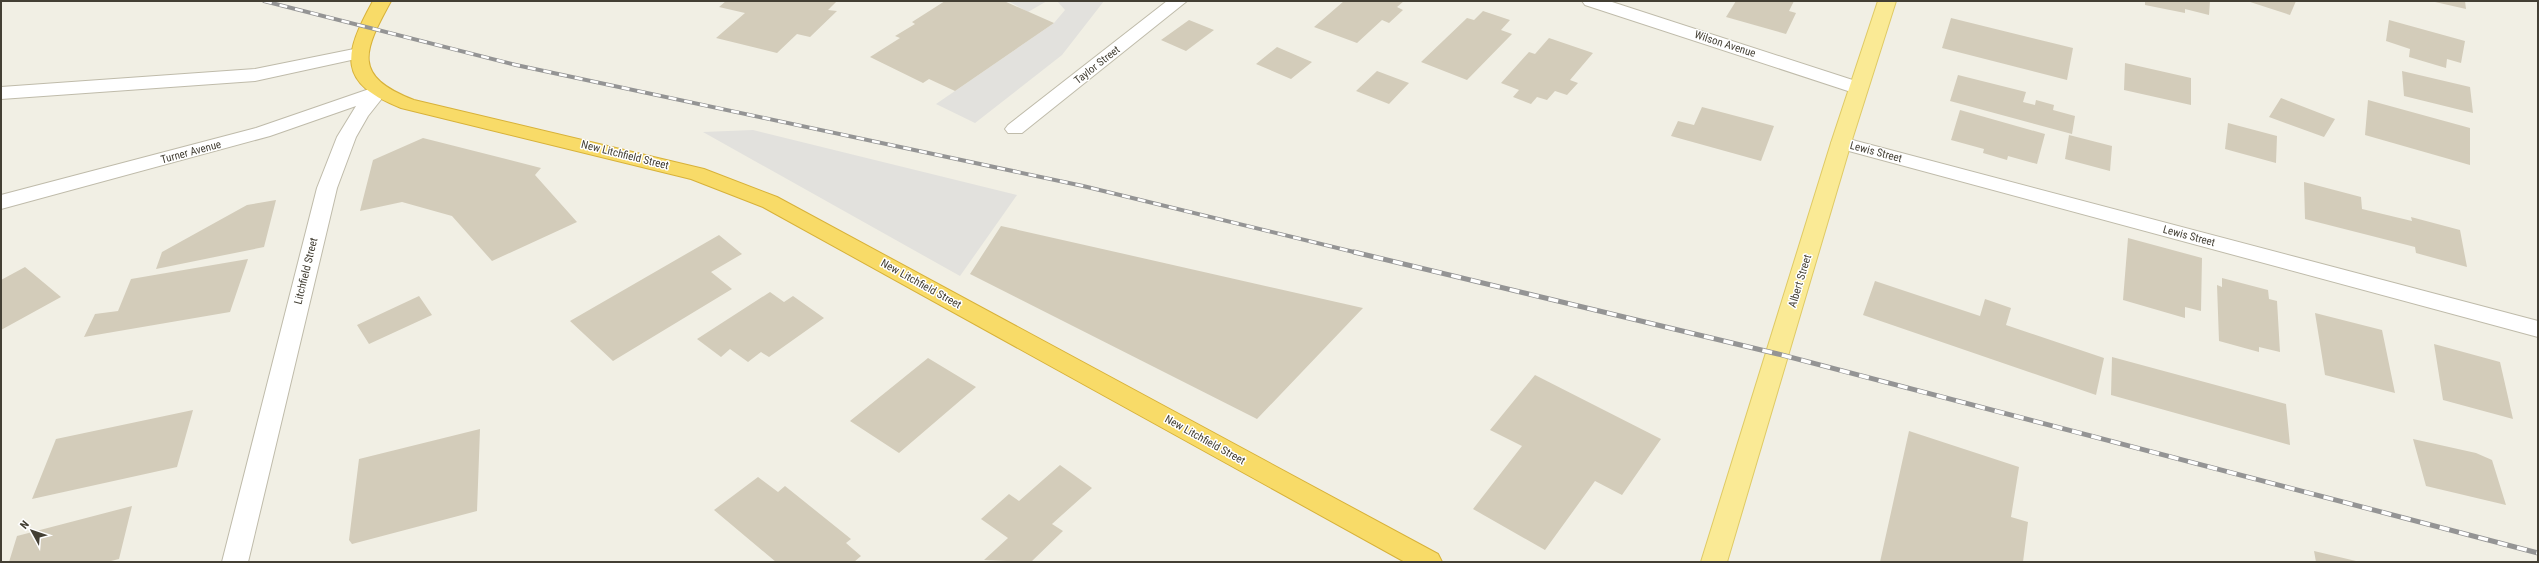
<svg xmlns="http://www.w3.org/2000/svg" width="2539" height="563" font-family="'Roboto Condensed',sans-serif">
  <style>
    .parking { fill: #e2e1dd }
    .building { fill: #d3ccba }
    .lines { fill: none; stroke-linecap: round; stroke-linejoin: round }
    .minor-casing { stroke: #bfbbaa; stroke-width: 2 }
    .major-casing { stroke: #dfca65; stroke-width: 2 }
    .highway-casing { stroke: #d7b139; stroke-width: 2 }
    .minor { fill: #fff; fill-rule: evenodd }
    .major { fill: #faea95; fill-rule: evenodd }
    .highway { fill: #f8db68; fill-rule: evenodd }
    .rail-far1-casing { stroke: #949494; stroke-width: 4 }
    .rail-casing { stroke: #949494; stroke-width: 5 }
    .rail-far1 { stroke: #fff; stroke-width: 2.5; stroke-dasharray: 8; stroke-linecap: butt }
    .rail { stroke: #fff; stroke-width: 3.5; stroke-dasharray: 10; stroke-linecap: butt }
    .labels { text-anchor: middle; dominant-baseline: central; stroke-width: 3; stroke-linejoin: round; paint-order: stroke }
    .street-label { font-size: 11px; fill: #433f34; stroke: #fff }
  </style>
  <rect width="100%" height="100%" fill="#f1efe4"/>
  <path class="parking" d="M1008 1H1047L1028 12Z
    M1057 1H1104L1062 55 975 123 936 104 1054 23 1065 10Z
    M753 130 1017 195 960 276 703 132Z"/>
  <path class="building" d="M726 1H837L828 10 837 11 810 37 797 34 777 53 716 38 745 13 719 7Z
    M945 1H1004L1054 23 955 91 929 79 923 83 870 57 900 38 895 36 915 24 912 22Z
    M1344 1H1404L1397 7 1403 10 1389 23 1382 20 1357 43 1314 27Z
    M1736 1H1794L1789 11 1796 13 1786 34 1726 17Z
    M2145 1H2210L2209 15 2185 9V13L2145 5Z
    M2247 1H2296L2290 15Z
    M2435 1H2465L2466 9 2435 2Z
    M1483 11 1510 20 1501 30 1512 34 1467 80 1421 62 1467 18 1474 20Z
    M1951 18 2073 48 2067 80 1942 48Z
    M1189 20 1214 30 1186 51 1161 40Z
    M2389 20 2465 41 2461 63 2447 59 2446 68 2409 57 2410 49 2386 41Z
    M1549 38 1593 53 1570 80 1578 83 1567 95 1555 91 1547 100 1537 97 1531 104 1513 97 1519 90 1501 83 1529 52 1535 54Z
    M1277 47 1312 62 1291 79 1256 64Z
    M2125 63 2191 78V105L2124 90Z
    M1377 71 1409 83 1389 104 1356 91Z
    M2402 71 2470 87 2473 113 2404 96Z
    M1958 75 2026 92 2023 102 2035 105 2036 100 2054 105 2053 110 2075 116 2072 134 1950 101Z
    M2281 98 2335 119 2324 137 2269 117Z
    M2368 100 2470 128V165L2365 135Z
    M1702 107 1774 126 1761 161 1671 136 1678 121 1694 125Z
    M1960 110 2045 134 2037 164 2008 156 2007 160 1983 153 1984 149 1951 140Z
    M2228 123 2277 136 2276 163 2225 149Z
    M2069 135 2112 146 2110 171 2065 159Z
    M423 138 541 168 535 175 577 222 492 261 452 216 402 202 360 211 373 160Z
    M2304 182 2361 197 2362 209 2412 221 2411 217 2460 230 2467 267 2416 253 2415 247 2305 219Z
    M276 200 264 247 156 269 162 252 247 205Z
    M1001 226 1363 308 1257 419 970 274Z
    M719 235 742 254 711 272 732 289 613 361 570 321Z
    M2128 238 2202 258 2201 311 2185 307V318L2123 300Z
    M248 259 230 312 84 337 95 314 118 311 131 279Z
    M25 267 61 297 1 330V280Z
    M2222 278 2268 290 2269 299 2277 301 2280 352 2259 347V352L2219 341 2217 285 2222 287Z
    M1875 281 1980 316 1985 299 2011 308 2006 325 2104 358 2096 395 1863 315Z
    M770 292 784 302 793 296 824 318 769 357 761 352 748 362 730 349 721 357 697 339Z
    M419 296 432 315 369 344 357 325Z
    M2315 313 2382 330 2395 393 2325 375Z
    M2434 344 2500 362 2513 419 2443 400Z
    M2112 357 2286 404 2290 445 2111 395Z
    M928 358 976 387 899 453 850 421Z
    M1535 375 1661 439 1622 495 1595 481 1545 550 1473 509 1522 446 1490 430Z
    M193 410 177 467 32 499 56 439Z
    M480 429 477 511 352 544 349 540 359 459Z
    M1909 431 2019 467 2011 517 2028 522 2023 562H1880Z
    M2413 439 2476 453 2492 460 2506 505 2426 486Z
    M1060 465 1092 488 1052 524 1063 531 1031 562 984 560 1008 538 981 519 1009 494 1019 501Z
    M758 477 778 492 785 486 851 539 846 543 861 556 854 562H776L714 510Z
    M132 506 119 559 107 562H9L17 536Z
    M2314 551 2356 561V562H2316Z"/>
  <g class="lines">
    <g class="minor-casing">
      <path id="minor" d="M1167 1H1187L1022 133H1008L1005 129 1008 125Z
        M1582 1H1609L1865 84 1867 88 1865 92H1851L1585 5Z
        M359 48 365 49 368 53 365 57 255 81 1 99V87L255 69Z
        M378 86 385 88 387 92 368 116 356 137 337 188 248 562H222L317 188 337 137 356 106 270 136 1 209V195L256 128Z
        M1841 137 2538 321V337L1834 147 1831 143 1834 139Z"/>
    </g>
    <g class="major-casing">
      <path id="major" d="M1878 1H1896L1851 143 1727 562H1701L1831 143Z"/>
    </g>
    <g class="highway-casing">
      <path id="highway" d="M373 1H391C363 52 352 76 414 100L704 169 777 197 1438 554 1442 562H1405L763 207 691 179 401 108C337 83 343 55 373 1Z"/>
    </g>
    <use href="#minor" class="minor"/>
    <use href="#major" class="major"/>
    <use href="#highway" class="highway"/>
    <g class="rail-far1-casing">
      <path id="rail-far1" d="M264 1 516 65 1083 186 1358 253"/>
    </g>
    <g class="rail-casing">
      <path id="rail" d="M1354 252 1778 354 2538 553"/>
    </g>
    <use href="#rail-far1" class="rail-far1"/>
    <use href="#rail" class="rail"/>
  </g>
  <g class="labels">
    <g class="street-label">
      <text transform="translate(1725 44) rotate(18)">Wilson Avenue</text>
      <text transform="translate(1097 65) rotate(-38)">Taylor Street</text>
      <text transform="translate(191 152) rotate(-15)">Turner Avenue</text>
      <text transform="translate(1876 152) rotate(15)">Lewis Street</text>
      <text transform="translate(625 155) rotate(14)">New Litchfield Street</text>
      <text transform="translate(2189 236) rotate(15)">Lewis Street</text>
      <text transform="translate(306 271) rotate(-76)">Litchfield Street</text>
      <text transform="translate(1800 281) rotate(-73)">Albert Street</text>
      <text transform="translate(921 284) rotate(29)">New Litchfield Street</text>
      <text transform="translate(1205 440) rotate(29)">New Litchfield Street</text>
    </g>
  </g>
  <rect width="2539" height="563" fill="none" stroke="#433f34" stroke-width="4"/>
  <g transform="translate(32 531) rotate(310)" stroke="#ffffff" stroke-width="3" paint-order="stroke">
  <path d="M0-3L7 15L0 10L-7 15Z" fill="#433f34"/>
  <text y="-6" font-size="11" font-weight="bold" text-anchor="middle" fill="#433f34">N</text>
  </g>
</svg>
